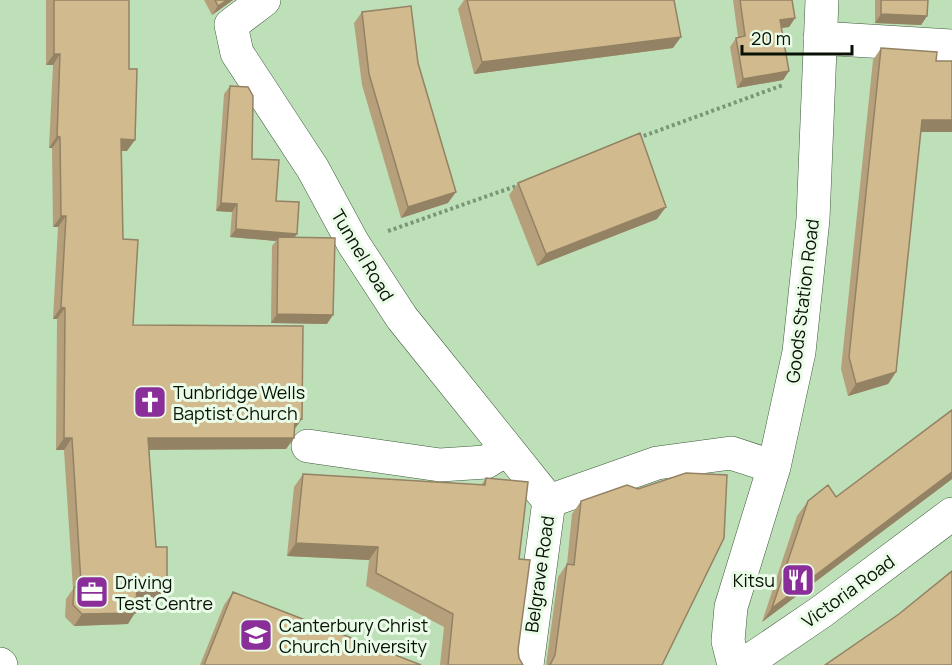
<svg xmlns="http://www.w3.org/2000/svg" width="952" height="665" font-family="Manrope,sans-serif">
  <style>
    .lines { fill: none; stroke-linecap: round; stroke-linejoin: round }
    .minor-casing { stroke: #3c5a39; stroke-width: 34 }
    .path { stroke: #7b9577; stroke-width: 4; stroke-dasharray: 3 3; stroke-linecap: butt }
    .minor { stroke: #fff; stroke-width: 33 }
    .wall { fill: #b5a07b }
    .shaded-wall { fill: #938264 }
    .building { fill: #d2ba8f; stroke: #938264; stroke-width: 1.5 }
    .labels { text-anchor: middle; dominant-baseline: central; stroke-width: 6; stroke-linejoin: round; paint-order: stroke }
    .street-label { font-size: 18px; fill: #071205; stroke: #eafbe7 }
    .poi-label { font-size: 18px; fill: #071205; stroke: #eafbe7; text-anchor: start }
  </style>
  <rect width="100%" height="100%" fill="#bee0b9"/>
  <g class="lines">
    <g class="minor-casing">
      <path id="minor" d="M264 0 231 25 237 53 313 169 353 243 402 318 549 501
        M820 38 952 46
        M308 446 440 465 486 462 507 449
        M549 501 657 463 731 453 774 467
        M0 664 1 665
        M527 665 549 501
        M734 665 728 641 731 607 774 467 799 352 813 219 822 0
        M743 665 821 612 952 514"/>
    </g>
    <path class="path" d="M638 138 783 85
      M388 231 519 185"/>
    <use href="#minor" class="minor"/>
  </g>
  <path class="wall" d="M46 0H129L127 151H122L123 239 133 325 294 430V438L286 449H149L159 600H136L128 624 74 626 65 617 66 599 73 589 64 450H56L57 319H53L58 227H53L52 148H49L53 65H46Z
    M204 0H233L212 15Z
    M464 0H674L673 48 474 74 458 9Z
    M733 0H792L795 18 789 27 781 28 789 71 783 80 737 88 730 47 736 38 738 37Z
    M875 0H928L927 16 921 25 875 23Z
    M362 12 448 203 401 218 362 85 354 23Z
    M881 48 921 132 896 372 888 384 848 396 841 369 873 60Z
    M230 86 252 159 276 201 294 237 327 324 271 323 272 246 276 241 230 237 232 212 216 211 224 94Z
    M518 183 657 219 537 266 509 195Z
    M952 410V479L762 622 797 516 808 501 836 497Z
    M303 474 481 485 486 478 519 559 518 650 519 658 523 665H440L444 627 366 586 369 560 287 556 294 487Z
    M581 501 662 665H546L558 577 567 564 572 514Z
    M233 592 421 665H200L224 605Z"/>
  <path class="shaded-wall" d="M227 0H233L212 15 218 6Z
    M881 14 927 16 921 25 875 23Z
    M795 18 789 27 774 29 780 20Z
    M681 37 673 48 474 74 482 62Z
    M54 54H60L53 65H46Z
    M789 71 783 80 737 88 743 79Z
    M922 120H952V132H914Z
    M57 136 60 137 52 148H49Z
    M121 139 135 140 127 151H113Z
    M456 192 448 203 401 218 408 207Z
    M221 203 237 204 232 212 216 211Z
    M666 207 657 219 537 266 546 254Z
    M61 216H66L58 227H53Z
    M236 229 297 234 291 242 278 237 276 241 230 237Z
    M61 307 65 308 57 319H53Z
    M277 314 333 315 327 324 271 323Z
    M896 372 888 384 848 396 856 384Z
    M295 419H302L294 430Z
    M64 438H72L64 450H56Z
    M148 438H294L286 449 140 450Z
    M952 472V479L762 622 772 608Z
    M296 543 378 547 369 560 287 556Z
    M137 589H167L159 600H129Z
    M135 613 128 624 74 626 82 614Z"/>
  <path class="building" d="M54 0H129V69H137L135 140 121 139 123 239 138 240 133 325 303 326 302 419H295L294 438H148L156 547H167V589H137L135 613 82 614 73 605 74 588 81 583 72 438H64L65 308 61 307 66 216H61L60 137 57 136 60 54H54Z
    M215 0H227L218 6Z
    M467 0H674L681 37 482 62Z
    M740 0H792L795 18 780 20 789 71 743 79 736 38 745 36Z
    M881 0H928L927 16 881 14Z
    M411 6 418 63 456 192 408 207 369 74 362 12Z
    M881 48 937 52 936 61H952V120H922L896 372 856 384 849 357Z
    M230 86 248 87 253 96 252 159 279 160 276 201 299 202 297 234 236 229 237 204 221 203Z
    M640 133 666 207 546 254 518 183Z
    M278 237 335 238 333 315 277 314Z
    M952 410V472L772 608 808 501 828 485 836 497Z
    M686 473 727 475 724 538 662 665H549L551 663 555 655 567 564 574 565 581 501 627 485 638 489Z
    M303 474 485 485 486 478 528 482 519 559 530 560 518 650 519 658 523 665H448L453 614 376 573 378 547 296 543Z
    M952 571V665H825L899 614Z
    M233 592 421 665H204Z"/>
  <defs>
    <g id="church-square" transform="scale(1.725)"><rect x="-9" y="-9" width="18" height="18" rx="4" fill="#8a2f9a" stroke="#eafbe7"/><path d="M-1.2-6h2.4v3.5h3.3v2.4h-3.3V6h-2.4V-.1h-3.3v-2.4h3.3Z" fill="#fff"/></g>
    <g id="restaurant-square" transform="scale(1.725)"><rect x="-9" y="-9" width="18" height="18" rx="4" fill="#8a2f9a" stroke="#eafbe7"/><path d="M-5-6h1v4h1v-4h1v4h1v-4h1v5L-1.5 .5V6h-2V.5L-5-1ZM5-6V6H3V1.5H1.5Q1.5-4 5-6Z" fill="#fff"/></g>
    <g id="office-square" transform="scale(1.725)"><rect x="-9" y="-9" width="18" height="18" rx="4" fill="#8a2f9a" stroke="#eafbe7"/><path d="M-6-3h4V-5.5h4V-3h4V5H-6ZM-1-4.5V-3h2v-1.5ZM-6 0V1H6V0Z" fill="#fff"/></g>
    <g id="university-square" transform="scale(1.725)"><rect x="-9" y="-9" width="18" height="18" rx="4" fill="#8a2f9a" stroke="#eafbe7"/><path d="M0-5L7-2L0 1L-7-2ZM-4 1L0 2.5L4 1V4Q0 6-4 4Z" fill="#fff"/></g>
  </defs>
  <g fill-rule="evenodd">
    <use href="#church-square" x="150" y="402"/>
    <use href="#restaurant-square" x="798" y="580"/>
    <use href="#office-square" x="92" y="592"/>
    <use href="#university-square" x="256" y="635"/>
  </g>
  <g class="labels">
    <g class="street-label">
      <text transform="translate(363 255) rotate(59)">Tunnel Road</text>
      <text transform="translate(802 301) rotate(-83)">Goods Station Road</text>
      <text transform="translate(539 574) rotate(-82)">Belgrave Road</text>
      <text transform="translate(848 591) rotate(-36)">Victoria Road</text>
    </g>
    <g class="poi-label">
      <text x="173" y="392">Tunbridge Wells<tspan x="173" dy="21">Baptist Church</tspan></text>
      <text x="775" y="580" text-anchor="end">Kitsu</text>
      <text x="115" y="582">Driving<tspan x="115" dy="21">Test Centre</tspan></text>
      <text x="279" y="625">Canterbury Christ<tspan x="279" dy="21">Church University</tspan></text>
    </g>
  </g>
  <path d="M742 45v9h110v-9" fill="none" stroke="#071205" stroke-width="3"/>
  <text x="751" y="45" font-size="18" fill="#071205" stroke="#eafbe7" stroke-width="4.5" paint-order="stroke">20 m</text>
</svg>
